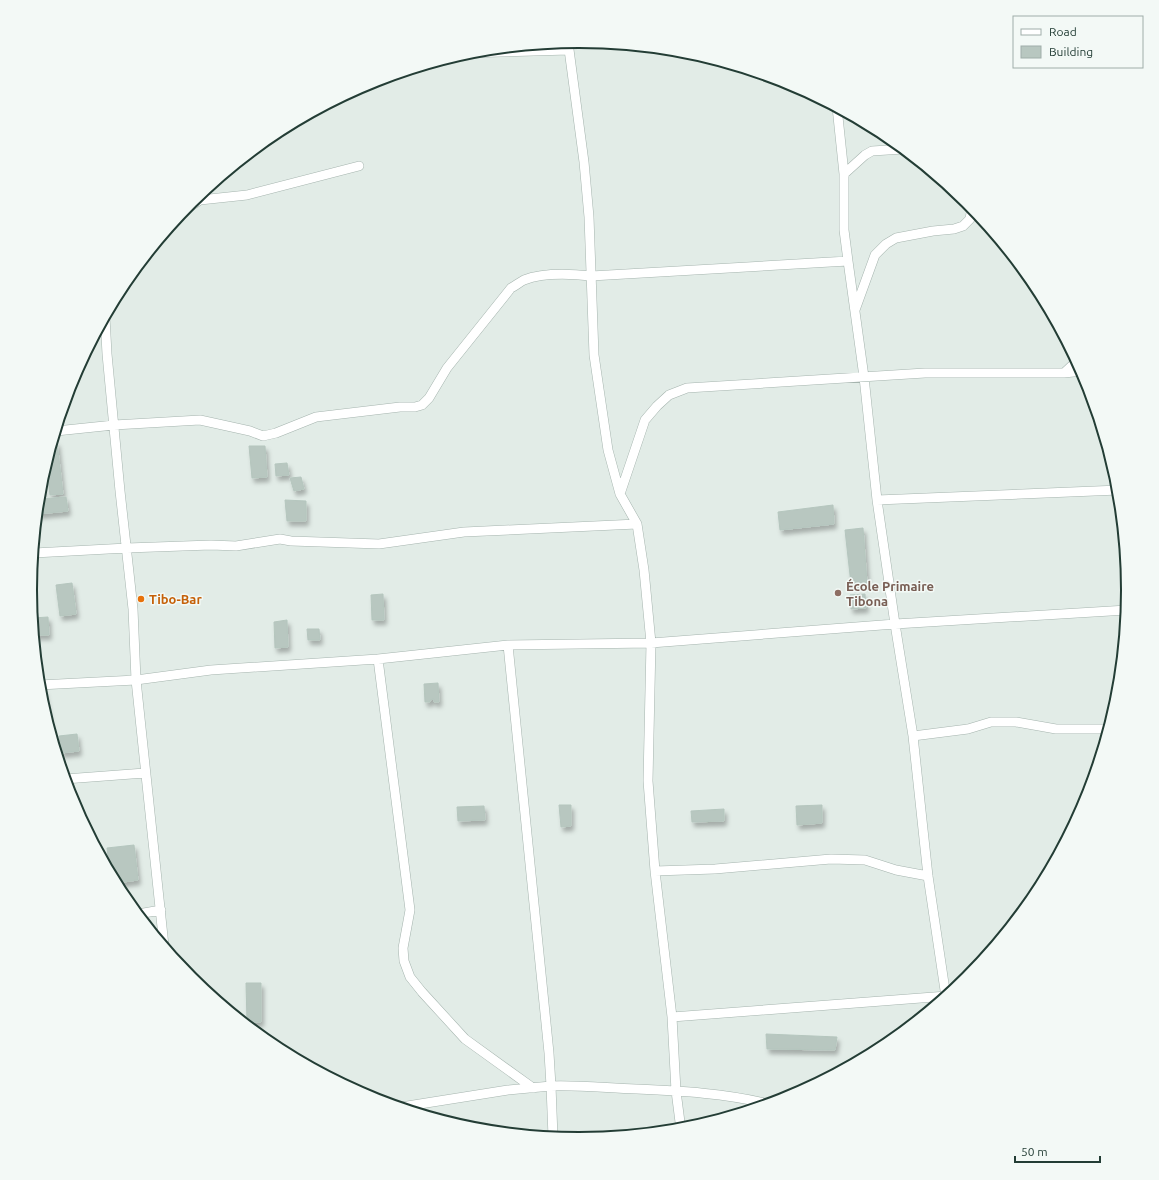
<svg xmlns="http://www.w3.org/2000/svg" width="1159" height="1180" font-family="Ubuntu,sans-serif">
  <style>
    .building { fill: #b8c7c0; stroke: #b5c6be; filter: url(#shadow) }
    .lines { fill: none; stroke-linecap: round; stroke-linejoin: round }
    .minor-casing { stroke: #a5b4ae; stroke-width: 10 }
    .minor { stroke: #fff; stroke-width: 9 }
    .education-dot { fill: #8d6e63; stroke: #f3f9f6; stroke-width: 1.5 }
    .food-dot { fill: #e8710a; stroke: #f3f9f6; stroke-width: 1.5 }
    .labels { text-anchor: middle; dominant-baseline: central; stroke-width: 3; stroke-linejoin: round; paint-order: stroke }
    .education-label { font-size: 13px; font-weight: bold; fill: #785e54; stroke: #f3f9f6; text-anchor: start }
    .food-label { font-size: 13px; font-weight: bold; fill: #c56008; stroke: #f3f9f6; text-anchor: start }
    .rim { fill: none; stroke: #233d35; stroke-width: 2 }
  </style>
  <defs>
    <filter id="shadow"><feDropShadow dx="2.5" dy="4.5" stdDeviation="2" flood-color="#0004"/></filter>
  </defs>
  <rect width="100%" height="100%" fill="#e2ece7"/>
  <path class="building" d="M53 442H57L63 494 50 495 46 464Z
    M249 446H265L267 477 252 478Z
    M287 463 289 475 276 476 275 464Z
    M301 477 304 489 294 491 290 478Z
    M41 480 43 496H39L41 483Z
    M66 497 68 511 38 514 39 499Z
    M285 500 306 501V521H287Z
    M833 505 834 524 780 530 778 512Z
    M863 528 867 583 851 584 845 530Z
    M72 583 76 614 60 616 56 585Z
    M383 594 384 620H372L371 595Z
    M865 594 866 608 851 609 850 595Z
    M48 617 49 635H34L33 618Z
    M287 620 288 647 275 648 274 622Z
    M307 629H319L320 640H308Z
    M438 683 439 702H434V699L430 700V702H425L424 684Z
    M44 690 51 731 41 697 40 691Z
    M77 734 79 751 61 753 59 736Z
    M559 805H571V826L561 827Z
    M822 805V823L797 825 796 806Z
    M484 806 485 820 458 821 457 807Z
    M724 809V821L692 822 691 811Z
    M134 845 138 880 116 883 110 872 107 848Z
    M246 983H261V1022H247Z
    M766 1034 837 1037 835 1050 767 1049Z"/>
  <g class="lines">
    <g class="minor-casing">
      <path id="minor" d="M568 42 584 162 589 217 594 355 608 450 620 494 637 524 644 570 651 643 648 781 655 871 672 1017 676 1091 681 1130
        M466 53 569 50
        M844 174 865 155 872 151 904 149
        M200 200 247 195 359 166
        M183 211 200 200 201 193
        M855 310 875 255 886 244 896 238 933 231 954 229 963 226 970 219 972 207
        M1064 373 1077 361
        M56 431 114 425 200 420 250 431 263 436 276 433 316 417 400 407H415L422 405 429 398 447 368 511 288C515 286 520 282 524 280 542 273 572 274 591 276L848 261
        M620 494 645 420 657 406 669 395 687 388 925 373H1064L1083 371
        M877 500 1119 490
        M34 553 127 548 211 545 236 546 280 539 291 541 379 544 464 532 637 524
        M378 659 410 910 403 948 404 961 410 977 422 992 465 1039 533 1088
        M39 685 136 680 133 609 120 491 107 354 105 317
        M913 736 968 729 991 722H1016L1056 729H1109
        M65 779 145 773
        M655 871 715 869 831 859 865 860 896 870 928 876
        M138 914 161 910
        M164 946 136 680 211 670 378 659 508 645 651 643 895 624 877 500 864 377 848 261 844 230V174L837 107
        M946 997 928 876 913 736 895 624 1127 610
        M672 1017 947 996
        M401 1107 508 1090 551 1086 549 1053 508 645
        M553 1137 551 1086C579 1085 607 1088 636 1089 680 1091 725 1093 769 1104"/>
    </g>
    <use href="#minor" class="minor"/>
  </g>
  <circle class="education-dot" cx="838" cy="593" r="4"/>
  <circle class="food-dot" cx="141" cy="599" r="4"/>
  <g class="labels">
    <g class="education-label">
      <text x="846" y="586">École Primaire<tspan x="846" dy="15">Tibona</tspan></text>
    </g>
    <g class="food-label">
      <text x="149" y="599">Tibo-Bar</text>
    </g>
  </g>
  <path d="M0 0H1159V1180H0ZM37 590a542 542 0 1 1 1084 0a542 542 0 1 1-1084 0Z" fill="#f3f9f6" fill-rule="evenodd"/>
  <path class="rim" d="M37 590a542 542 0 1 1 1084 0a542 542 0 1 1-1084 0Z"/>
  <rect x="1013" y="16" width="130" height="52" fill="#f3f9f6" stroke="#a0aea9"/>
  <rect x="1021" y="29" width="20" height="6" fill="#ffffff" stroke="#a0aea9"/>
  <text x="1049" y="36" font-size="12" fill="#233d35">Road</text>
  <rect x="1021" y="46" width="20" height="12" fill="#b8c7c0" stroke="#a0aea9"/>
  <text x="1049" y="56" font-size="12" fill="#233d35">Building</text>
  <path d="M1015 1156v6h85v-6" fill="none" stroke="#233d35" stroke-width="2"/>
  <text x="1021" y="1156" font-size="12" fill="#233d35" stroke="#f3f9f6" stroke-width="3" paint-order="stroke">50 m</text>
</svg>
